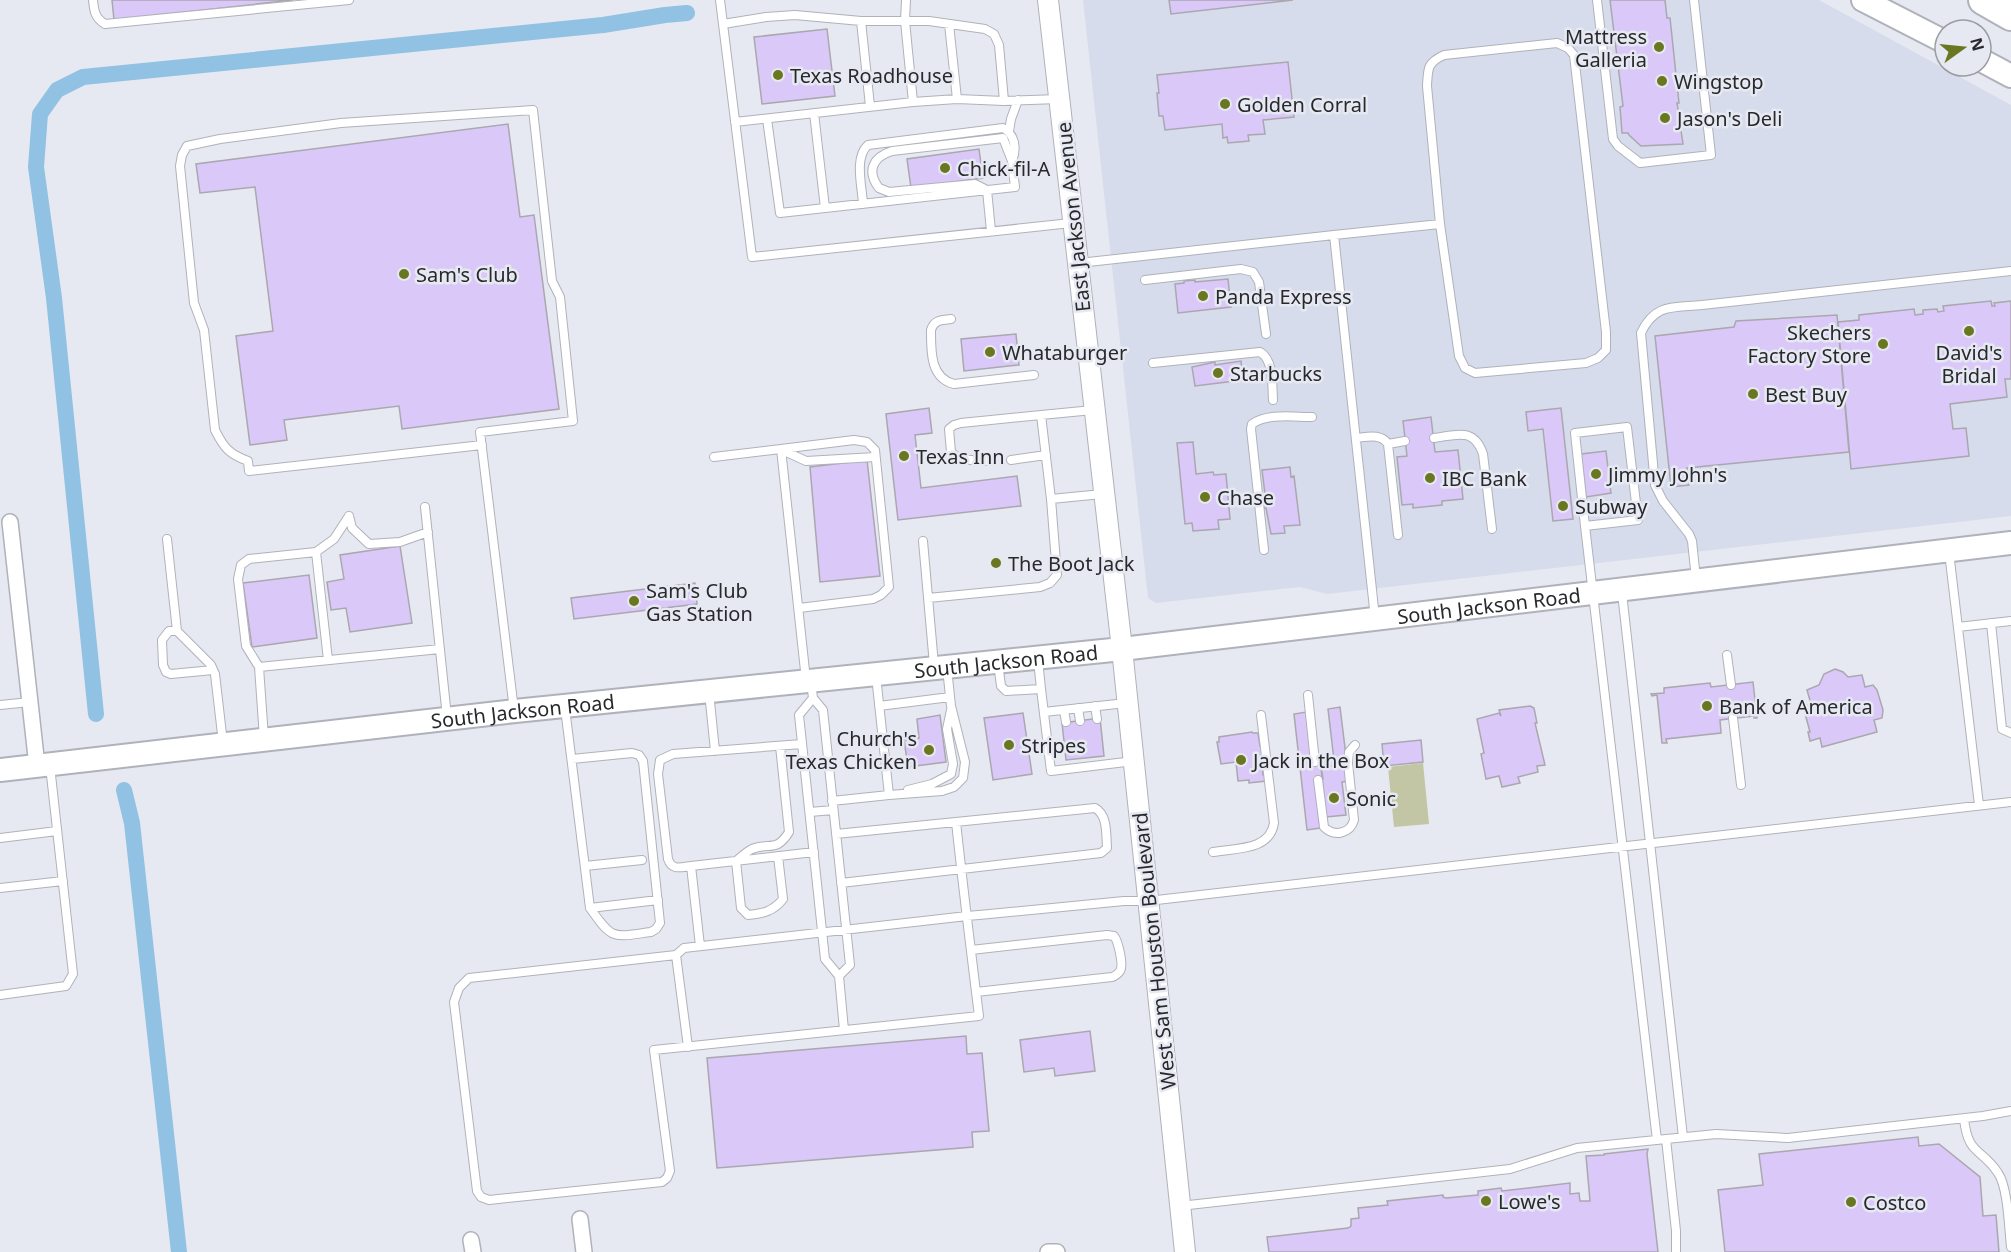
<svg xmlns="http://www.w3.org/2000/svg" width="2011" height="1252" font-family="'Noto Sans',sans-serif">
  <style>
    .built { fill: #d6dceb }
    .green { fill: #c2c6a4 }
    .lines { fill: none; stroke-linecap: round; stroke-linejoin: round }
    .canal { stroke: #91c1e3; stroke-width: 16 }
    .building { fill: #dac8f9; stroke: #aaa7af; stroke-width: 1.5 }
    .service-casing { stroke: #afb2ba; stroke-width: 10 }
    .minor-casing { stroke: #afb2ba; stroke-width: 18 }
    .tertiary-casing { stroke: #afb2ba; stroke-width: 22 }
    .secondary-casing { stroke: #afb2ba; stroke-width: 26 }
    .motorway-casing { stroke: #afb2ba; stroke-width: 32 }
    .service { stroke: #fff; stroke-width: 8 }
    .minor { stroke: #fff; stroke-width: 15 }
    .tertiary { stroke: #fff; stroke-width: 20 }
    .secondary { stroke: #fff; stroke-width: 22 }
    .motorway { stroke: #fff; stroke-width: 28 }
    .poi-dot { fill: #6b7621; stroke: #e6e9f1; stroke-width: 2 }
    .labels { text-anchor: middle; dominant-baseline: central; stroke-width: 5; stroke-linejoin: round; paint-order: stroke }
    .poi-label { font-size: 20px; fill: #28292c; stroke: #e6e9f1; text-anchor: start }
    .street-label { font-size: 20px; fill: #28292c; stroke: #e6e9f1 }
  </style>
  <rect width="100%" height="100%" fill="#e6e9f1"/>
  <path class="built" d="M1083 0H1819L2011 105V516L1327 594 1300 587 1156 603 1148 598Z"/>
  <path class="green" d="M1423 763 1429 824 1394 827 1388 767Z"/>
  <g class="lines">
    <path class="canal" d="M96 714 54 298 36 167 40 114 57 90 83 77 603 25 665 15 687 13
      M124 790 132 823 179 1252"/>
  </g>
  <path class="building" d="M112 0H293L114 20Z
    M1169 0H1293L1171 14Z
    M1610 0H1665L1667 18H1670L1679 103H1677L1683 144 1641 146 1629 135 1628 133H1622L1620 107 1623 106Z
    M827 29 835 96 762 104 754 37Z
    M1288 62 1294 117 1263 120 1265 134 1248 135 1249 141 1228 143 1227 137 1223 138 1222 124 1165 130 1163 116H1159L1157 93H1159L1157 75Z
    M508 124 520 217 534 215 559 409 402 429 399 406 284 420 287 440 250 445 236 336 273 331 255 187 200 193 196 164Z
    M979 149 983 178 911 188 907 159Z
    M1228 279 1231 307 1178 313 1175 284 1184 283V281L1195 280V282Z
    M1991 301 1992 306H1995L1994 303 2011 301V379H2005L2007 397 1950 404 1953 429 1966 428 1969 456 1851 469 1838 322 1859 320V315L1914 309 1915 315 1923 314V310L1937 309 1938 312 1944 311 1943 306Z
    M1837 315 1849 452 1687 468 1689 485 1671 487 1655 336 1734 327 1736 321Z
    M1016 334 1019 365 964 371 961 339Z
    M1241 361 1243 380 1195 386 1192 367 1215 362V365Z
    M929 408 932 433 915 435 921 488 1017 476 1021 506 898 520 886 414Z
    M1561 408 1573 519 1553 521 1543 429 1528 431 1526 412Z
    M1431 417 1435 452 1458 450 1463 499 1442 501V505L1413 508V504L1402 505 1397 457 1407 456 1403 421Z
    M1193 442 1196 474 1213 472 1214 475 1226 474 1230 519 1218 520 1219 529 1193 531 1192 523 1185 524 1177 443Z
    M1606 451 1611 493 1586 497 1581 454Z
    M867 460 880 576 820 582 810 467Z
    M1290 467 1291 477 1294 476 1300 525 1284 526 1285 533 1271 534 1266 508H1264L1263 495 1265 494 1262 470Z
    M400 546 412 623 350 632 346 608 331 610 327 582 344 579 340 555Z
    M309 575 317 638 252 647 243 583Z
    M695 583 697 604 574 619 571 598Z
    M1835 669 1843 672 1848 677 1862 675 1865 687 1873 685 1877 690 1883 710 1882 718 1874 720 1877 732 1822 747 1820 738 1810 741 1808 732H1810L1803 706 1811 704 1807 690 1819 685 1824 674Z
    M1753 682 1757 718H1754V716L1720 720 1721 733 1666 739 1667 743H1662L1657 695 1652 696 1651 694 1664 693V688L1710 683 1711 687Z
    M1530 706 1534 708 1537 723H1535L1545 765 1537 766 1538 772 1518 777 1520 783 1502 787 1499 776 1486 779 1481 754 1484 753 1477 719 1499 713 1501 716 1499 710Z
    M1340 707 1347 764 1321 767 1323 779 1315 780 1320 828 1307 830 1294 714 1306 712 1312 762 1334 760 1328 709Z
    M1023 713 1032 774 993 780 984 718Z
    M940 715 946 762 908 767 904 740 919 738 917 719Z
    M1100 718 1104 756 1066 760 1062 723Z
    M1252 732 1253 733H1258L1260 746H1263L1264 756H1261L1263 775H1265L1266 781 1249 783V780L1238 781 1236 762 1221 764 1217 742H1219V737Z
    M1421 740 1423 762 1384 766 1382 744Z
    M1347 764 1349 781 1342 782 1346 815 1326 817 1321 767Z
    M1090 1031 1095 1071 1055 1076 1054 1068 1024 1072 1020 1040Z
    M966 1036 967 1054 982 1053 989 1131 972 1132 973 1147 717 1168 707 1058Z
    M1918 1137 1919 1146 1939 1144 1980 1177 1983 1216 1996 1215 1999 1252H1725L1718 1190 1763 1185 1759 1154Z
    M1648 1149 1647 1154 1658 1252H1269L1267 1237 1348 1228 1351 1226V1219L1359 1218 1358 1208 1388 1205 1387 1201 1443 1195V1197L1446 1198 1478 1195V1191L1501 1188 1502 1191 1570 1183V1194L1579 1193 1580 1201H1590L1586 1156 1604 1155V1154Z"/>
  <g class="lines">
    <g class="service-casing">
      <path id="service" d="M93 0C94 11 95 18 105 24L349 0
        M720 0 752 257 1071 223
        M906 0 905 21 913 102
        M1597 0 1613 139 1618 146 1640 163 1711 155 1694 0
        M861 21 870 106
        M723 24 766 17 795 15 861 21H929L985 29 994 34 999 45 1004 101 1059 99
        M949 24 957 99
        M767 119 780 213 825 208 814 113
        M735 122 913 102 957 99 1004 101
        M1009 131 1011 119 1018 100
        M863 204C862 186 854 157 868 145L1003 128C1015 134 1017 149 1012 161
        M825 208C888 201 952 194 1015 187L1012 161 1003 138 892 151C873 157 866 171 879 188L889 192 975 184 987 190 991 231
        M1334 235 1440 224 1459 356 1465 368 1475 373 1586 363 1598 358 1606 350V332L1574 55 1568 48 1557 43 1444 55C1427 63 1428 68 1427 86L1440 224
        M1079 263 1334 235 1375 618
        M1145 280 1241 269 1253 272 1259 282 1266 334
        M951 319C941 320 934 320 931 330 931 351 930 378 954 384L1034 375
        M1153 363 1260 352C1274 360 1272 385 1273 400
        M1356 438C1367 437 1381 433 1388 444L1398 535
        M1434 438C1457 435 1474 427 1483 454L1492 529
        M1388 444 1405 441
        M482 445 249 471 248 461C229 454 224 448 215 430L204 330 194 303 180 166 182 155 187 146 220 139 341 123 533 110 552 281 560 297 573 421 480 432 514 710
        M781 449 854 440 867 442 875 450 889 587 881 595 873 599 799 608
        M782 450 806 461 875 457
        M714 457 781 449 806 680
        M1011 460 1046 455
        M989 461C975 460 961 462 951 452L949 429 954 425 961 423 1041 415
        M1051 499 1041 415 1093 410
        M425 507 447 717
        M349 516 352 528 369 544 400 542 428 532
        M1585 526 1638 520 1627 427 1575 433 1585 526 1657 1140
        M167 539 177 631 211 665 215 674 223 743
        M923 541 934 665
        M1264 550 1251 429 1252 424C1268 413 1293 417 1312 417
        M316 552 334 539 349 516
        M1949 552 1979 805
        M1696 579 1692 541 1689 534 1663 501 1655 485 1641 333C1655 303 1673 308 1702 305L2011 271
        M1622 593 1683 1137
        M928 598 1040 587 1050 583 1057 575 1051 499 1102 494
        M1991 623 2002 729 2011 733
        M1958 627 2011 621
        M177 631H169L162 640 163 665 166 672 171 674 213 670
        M1727 655 1731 685
        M1038 660 1041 689
        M998 663 1001 686 1006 691 1041 689 1051 771 1134 761
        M259 667 246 646 238 579 241 565 249 559 316 552 328 660
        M811 682 813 698 823 710 850 965 839 976
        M709 692 715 751
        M1308 695 1315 762
        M813 698 799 715 825 959 839 976 844 1030
        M0 705 30 702
        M879 706 950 697
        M1095 706 1097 719
        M565 708 590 908 658 900
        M1078 708 1080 721
        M1064 710 1066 722
        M1044 712 1126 703
        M1733 718 1741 785
        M264 738 259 667 440 649
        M572 759 632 753 639 755 643 761 660 923 656 929 651 932C613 937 613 941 590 908
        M1318 780 1324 827C1334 837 1350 834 1354 820L1348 763 1349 752 1355 745
        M908 790 932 784 951 774 953 764 947 729 951 710
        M889 795 942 791 954 787 963 778 965 762 951 706 947 668
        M832 801 889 795 876 676
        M810 812 833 810
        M956 822C963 887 971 952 979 1016L654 1050 670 1171 667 1178 662 1182 489 1200 481 1197 477 1191 454 1002 459 988 469 978 676 955 684 948 967 916 979 915 1124 901H1148L2011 802
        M836 834 1095 808C1108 815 1106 835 1107 848L1101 853 841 883
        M0 838 57 831
        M1213 852C1235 848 1270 851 1274 823L1261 715
        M778 856 783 899C774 911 762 914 748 915L741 908 736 861C741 857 746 852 752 849 770 842 776 853 789 832L780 746
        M585 866 642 860
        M691 866C681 867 672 871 668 859L658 774 660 760 673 754 802 744
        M0 888 63 881
        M700 946 691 866 814 852
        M971 950 1107 935 1114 936C1118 941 1124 965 1120 971 1119 973 1115 976 1112 977L976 992
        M676 955 688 1047
        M0 995 66 986 73 974 50 766
        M1964 1119C1968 1156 1982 1148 1998 1173 2008 1187 2009 1229 2011 1247
        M1666 1139 1676 1231V1252
        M1180 1206 1510 1169 1577 1148 1716 1134 1788 1138 1983 1116 2011 1111"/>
    </g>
    <g class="minor-casing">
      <path id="minor" d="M10 522 37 766
        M580 1219 584 1252
        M471 1240 473 1252
        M1048 1252H1057"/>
    </g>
    <g class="tertiary-casing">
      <path id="tertiary" d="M1048 0 1122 649 1185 1252"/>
    </g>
    <g class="secondary-casing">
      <g id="secondary">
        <path d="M1863 0 1945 42"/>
        <path d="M1981 60 2011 76"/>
        <path id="s1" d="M0 770 515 711 1122 649 2011 543"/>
      </g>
    </g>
    <g class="motorway-casing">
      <path id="motorway" d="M1983 0 2011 16"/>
    </g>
    <use href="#service" class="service"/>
    <use href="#minor" class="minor"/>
    <use href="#tertiary" class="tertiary"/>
    <use href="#secondary" class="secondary"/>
    <use href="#motorway" class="motorway"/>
  </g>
  <g class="poi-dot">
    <circle cx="1659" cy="47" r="6"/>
    <circle cx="778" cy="75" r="6"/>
    <circle cx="1662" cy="81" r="6"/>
    <circle cx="1225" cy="104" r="6"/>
    <circle cx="1665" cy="118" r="6"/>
    <circle cx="945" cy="168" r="6"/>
    <circle cx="404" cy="274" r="6"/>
    <circle cx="1203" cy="296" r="6"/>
    <circle cx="1969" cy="331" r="6"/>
    <circle cx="1883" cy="344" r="6"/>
    <circle cx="990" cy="352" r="6"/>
    <circle cx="1218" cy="373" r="6"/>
    <circle cx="1753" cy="394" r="6"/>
    <circle cx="904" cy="456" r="6"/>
    <circle cx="1596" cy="474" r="6"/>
    <circle cx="1430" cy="478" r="6"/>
    <circle cx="1205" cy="497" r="6"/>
    <circle cx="1563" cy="506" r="6"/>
    <circle cx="996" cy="563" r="6"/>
    <circle cx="634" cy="601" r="6"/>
    <circle cx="1707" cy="706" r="6"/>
    <circle cx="1009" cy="745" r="6"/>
    <circle cx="929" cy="750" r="6"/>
    <circle cx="1241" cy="760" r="6"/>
    <circle cx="1334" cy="798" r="6"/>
    <circle cx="1486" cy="1201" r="6"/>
    <circle cx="1851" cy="1202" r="6"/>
  </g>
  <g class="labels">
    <g class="poi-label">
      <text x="1647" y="36" text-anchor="end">Mattress<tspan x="1647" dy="23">Galleria</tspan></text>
      <text x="790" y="75">Texas Roadhouse</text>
      <text x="1674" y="81">Wingstop</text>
      <text x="1237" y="104">Golden Corral</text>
      <text x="1677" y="118">Jason's Deli</text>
      <text x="957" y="168">Chick-fil-A</text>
      <text x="416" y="274">Sam's Club</text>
      <text x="1215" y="296">Panda Express</text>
      <text x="1871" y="332" text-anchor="end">Skechers<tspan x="1871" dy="23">Factory Store</tspan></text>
      <text x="1002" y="352">Whataburger</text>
      <text x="1969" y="352" text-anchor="middle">David's<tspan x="1969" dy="23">Bridal</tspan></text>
      <text x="1230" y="373">Starbucks</text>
      <text x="1765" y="394">Best Buy</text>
      <text x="916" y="456">Texas Inn</text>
      <text x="1608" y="474">Jimmy John's</text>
      <text x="1442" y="478">IBC Bank</text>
      <text x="1217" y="497">Chase</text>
      <text x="1575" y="506">Subway</text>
      <text x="1008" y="563">The Boot Jack</text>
      <text x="646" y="590">Sam's Club<tspan x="646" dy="23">Gas Station</tspan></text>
      <text x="1719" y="706">Bank of America</text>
      <text x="917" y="738" text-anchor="end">Church's<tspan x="917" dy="23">Texas Chicken</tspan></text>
      <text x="1021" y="745">Stripes</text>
      <text x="1253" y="760">Jack in the Box</text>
      <text x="1346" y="798">Sonic</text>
      <text x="1498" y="1201">Lowe's</text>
      <text x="1863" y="1202">Costco</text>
    </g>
    <g class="street-label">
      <text transform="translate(1073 217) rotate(-96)">East Jackson Avenue</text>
      <text stroke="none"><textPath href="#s1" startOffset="1498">South Jackson Road</textPath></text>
      <text stroke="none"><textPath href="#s1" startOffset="1012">South Jackson Road</textPath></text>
      <text stroke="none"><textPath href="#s1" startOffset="526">South Jackson Road</textPath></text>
      <text transform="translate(1154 951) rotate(-96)">West Sam Houston Boulevard</text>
    </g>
  </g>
  <g transform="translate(1963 48) rotate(75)"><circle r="28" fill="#e6e9f1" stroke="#9a9ca2" stroke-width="1.5"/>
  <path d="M0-4.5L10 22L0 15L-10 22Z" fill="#6b7621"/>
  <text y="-9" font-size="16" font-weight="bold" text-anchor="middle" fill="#28292c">N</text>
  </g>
</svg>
